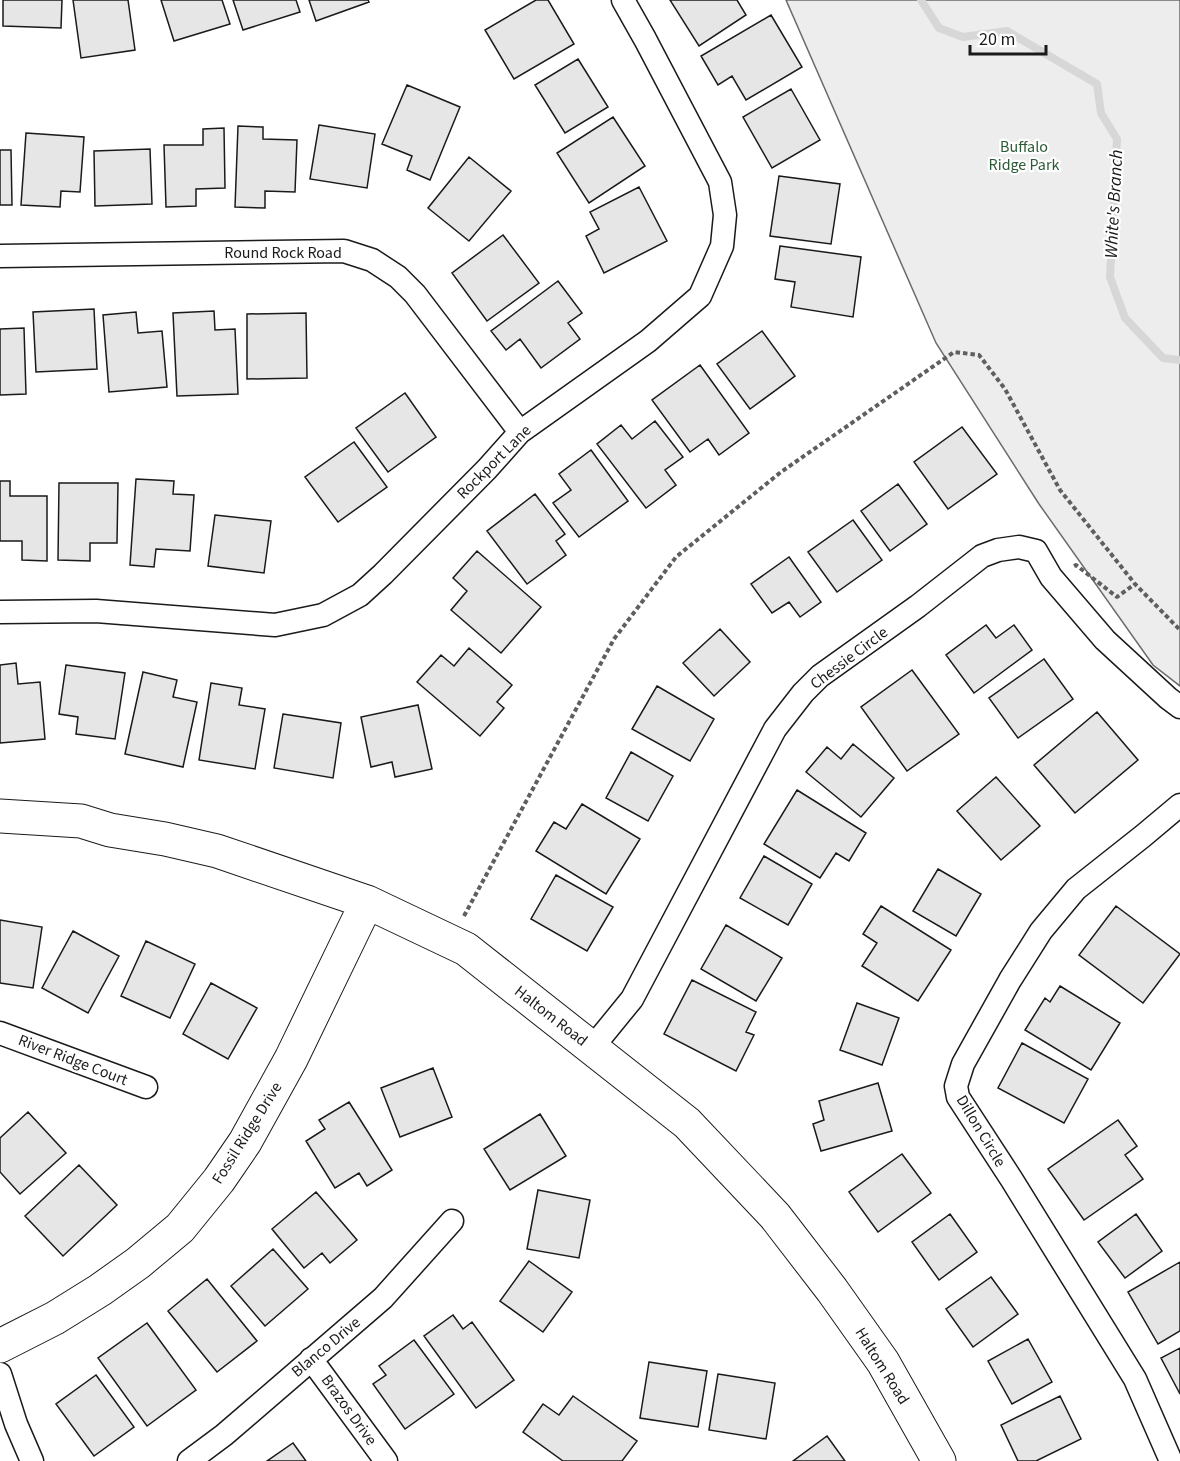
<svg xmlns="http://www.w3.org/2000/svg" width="1180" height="1461" font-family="'Source Sans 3',sans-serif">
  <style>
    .built { fill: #ededed; stroke: #6a6a6a; stroke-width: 1.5 }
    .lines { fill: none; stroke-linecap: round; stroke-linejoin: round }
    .stream { stroke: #d7d7d7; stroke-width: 8 }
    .building { fill: #e6e6e6; stroke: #1a1a1a; stroke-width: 1.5 }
    .street-casing { stroke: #1a1a1a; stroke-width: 25 }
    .secondary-casing { stroke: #1a1a1a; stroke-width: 35 }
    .path { stroke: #5f5f5f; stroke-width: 4; stroke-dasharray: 4.5 3; stroke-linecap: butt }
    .street { stroke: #fff; stroke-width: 22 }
    .secondary { stroke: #fff; stroke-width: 33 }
    .labels { text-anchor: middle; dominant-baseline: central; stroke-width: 4.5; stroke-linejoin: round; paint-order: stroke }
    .park-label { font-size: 16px; fill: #2b5a34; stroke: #fff }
    .street-label { font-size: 16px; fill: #1a1a1a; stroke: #fff }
    .water-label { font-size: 18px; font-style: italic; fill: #1a1a1a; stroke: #fff }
  </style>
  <rect width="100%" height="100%" fill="#fff"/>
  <path class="built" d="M786 0H1180V686L1153 665 1039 504 936 343Z"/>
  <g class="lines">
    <path class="stream" d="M921 0 939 28 963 37 1007 31 1097 84 1101 113 1117 139 1110 277 1125 318 1163 358 1180 360"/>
  </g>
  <path class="building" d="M3 0H62L61 28 3 26Z
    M73 0H128L135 50 81 58Z
    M161 0H222L230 24 174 41Z
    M233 0H296L300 12 243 30Z
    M309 0H368L369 2 316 21Z
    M536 0H548L574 44 514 79 485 30Z
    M670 0H737L746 15 699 46Z
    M771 15 802 67 746 100 732 76 718 85 701 56Z
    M578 59 608 107 565 133 535 85Z
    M407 85 460 107 430 180 407 170 412 156 382 144Z
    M791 89 820 140 772 168 743 117Z
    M613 117 645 166 589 203 557 153Z
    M319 125 375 134 367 188 310 179Z
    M238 126 263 127V139L297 140 295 192 265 191V208L235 207Z
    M224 128 225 188 196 189V206L166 207 164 145H203V129Z
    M26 133 84 137 80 192 61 191 60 207 21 205Z
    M150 149 152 204 95 206 94 151Z
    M0 150H11L12 205H0Z
    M469 157 511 191 469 241 428 208Z
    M779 176 840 184 831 244 770 236Z
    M639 187 667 241 604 273 586 236 599 229 590 212Z
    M503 235 539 283 487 321 452 273Z
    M780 246 861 257 853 317 791 307 795 282 775 279Z
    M558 281 582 313 568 323 580 339 541 368 520 339 506 350 491 331Z
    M94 309 97 369 36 372 33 312Z
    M214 311 215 330 235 329 238 394 177 396 173 313Z
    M136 312 138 333 162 331 167 387 109 392 103 315Z
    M306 313 307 378 247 379V314Z
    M24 328 26 394 0 395V329Z
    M762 331 795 376 750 409 717 364Z
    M700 365 749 433 719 455 708 439 690 452 652 400Z
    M405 393 436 437 388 472 356 428Z
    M655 421 683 457 665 470 676 485 646 508 597 444 621 425 632 439Z
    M962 427 997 474 948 509 914 462Z
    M354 442 387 487 338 522 305 477Z
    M591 450 628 501 579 537 553 503 571 490 559 474Z
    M136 479 174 481 173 494 194 495 190 551 156 549 154 567 130 565Z
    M0 481H10V496H47V561L22 560V541H0Z
    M59 483H118L117 543H90V561L58 560Z
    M898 484 927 524 890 551 861 511Z
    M535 494 565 534 556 541 566 555 527 584 487 531Z
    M215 515 271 521 264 573 208 566Z
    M853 520 882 560 837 592 808 552Z
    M477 551 541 607 501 653 451 610 467 591 453 578Z
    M789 557 821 602 800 617 789 602 772 613 751 584Z
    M986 625 996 638 1014 625 1032 650 974 693 946 655Z
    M720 629 750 662 714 696 683 663Z
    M469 648 512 685 497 702 504 708 480 736 417 682 441 655 454 666Z
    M1044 659 1073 699 1018 738 989 698Z
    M16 663 18 684 40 682 45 739 0 743V665Z
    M66 665 125 673 115 739 76 734 78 717 59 714Z
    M912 670 959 734 907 771 861 707Z
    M143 672 177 680 173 697 197 702 183 767 125 754Z
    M211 683 242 688 239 705 265 709 255 769 199 760Z
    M657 686 714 719 690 761 632 729Z
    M418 705 432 769 395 777 392 762 371 767 361 717Z
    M1097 712 1138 760 1075 813 1034 765Z
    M283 714 341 723 333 778 274 768Z
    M853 744 894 778 861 817 806 772 827 747 841 759Z
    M631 752 673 776 648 821 606 798Z
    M996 777 1040 826 1001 860 957 811Z
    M797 790 866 833 849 861 836 853 820 878 764 844Z
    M582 804 640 839 606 894 536 851 554 822 566 829Z
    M764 856 812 884 788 925 740 898Z
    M938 869 981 894 956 936 913 911Z
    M556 875 613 907 587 951 531 919Z
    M881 906 951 950 918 1001 862 966 877 943 863 934Z
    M1116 906 1180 954 1143 1003 1079 955Z
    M0 920 42 927 33 988 0 983Z
    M726 925 782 958 756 1001 701 969Z
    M73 931 119 956 88 1013 42 988Z
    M146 941 195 964 170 1018 121 996Z
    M692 980 756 1012 746 1032 754 1035 736 1071 664 1034Z
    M211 983 257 1008 228 1059 183 1034Z
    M1060 986 1120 1023 1091 1070 1025 1030 1045 998 1050 1002Z
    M857 1003 899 1018 882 1065 840 1050Z
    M1022 1043 1088 1079 1064 1123 998 1088Z
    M433 1068 452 1117 400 1137 381 1088Z
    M878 1083 892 1131 821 1151 813 1124 824 1120 819 1101Z
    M349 1102 392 1170 367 1186 359 1173 335 1188 306 1141 325 1129 319 1120Z
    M28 1112 66 1153 20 1194 0 1172V1138Z
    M540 1114 566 1156 510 1190 484 1149Z
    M1118 1120 1137 1146 1125 1155 1143 1179 1084 1220 1048 1169Z
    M902 1154 931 1193 878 1232 849 1192Z
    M79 1165 117 1205 63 1256 25 1216Z
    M538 1190 590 1200 579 1258 527 1249Z
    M316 1192 357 1240 330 1263 322 1253 304 1268 272 1229Z
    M950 1214 977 1252 939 1280 912 1242Z
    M1136 1214 1162 1251 1125 1278 1098 1242Z
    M273 1249 308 1289 265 1326 231 1286Z
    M529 1261 572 1292 543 1332 500 1301Z
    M1180 1262V1331L1158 1344 1128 1292Z
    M991 1277 1018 1314 973 1347 946 1309Z
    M207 1279 257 1341 217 1372 168 1311Z
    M453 1315 463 1329 472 1322 514 1380 476 1408 424 1336Z
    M147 1323 196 1390 147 1426 98 1358Z
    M1028 1339 1052 1382 1012 1404 988 1361Z
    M414 1340 454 1394 405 1429 373 1384 386 1375 379 1366Z
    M1180 1348V1394L1161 1358Z
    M649 1362 707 1371 698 1427 640 1418Z
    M718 1374 775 1383 766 1439 709 1430Z
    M96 1375 134 1427 94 1456 56 1404Z
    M573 1396 637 1441 622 1461H563L523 1432 543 1404 559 1415Z
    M1060 1396 1081 1439 1036 1461H1018L1001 1425Z
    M827 1436 845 1461H793Z
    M293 1443 306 1461H267Z"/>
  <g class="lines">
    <g class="street-casing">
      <path id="street" d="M0 256 344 251 372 260 398 277 415 294 520 432
        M0 612 96 611 275 625 323 615 360 595 383 574 487 469 520 432 648 341 700 296 722 246 725 215 720 182 645 39 623 0
        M0 1033 146 1087
        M592 1048 632 999 775 729 803 693 820 676 918 606 982 556 998 550 1019 547 1036 551 1051 577 1105 640 1168 698 1180 707
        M311 1359 386 1461
        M0 1374 16 1424 32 1461
        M189 1461 224 1435 383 1298 452 1221
        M1171 1461 1135 1379 1012 1180 958 1097 956 1086 963 1064 1010 980 1041 931 1076 889 1143 836 1180 805"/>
    </g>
    <g class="secondary-casing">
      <path id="secondary" d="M0 816 81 821 110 830 165 839 217 851 367 902 466 949 687 1123 775 1216 832 1290 883 1362 939 1461
        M0 1346 55 1318 100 1290 138 1263 180 1228 219 1180 245 1142 291 1059 367 902"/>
    </g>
    <path class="path" d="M1074 566 1076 565 1117 597 1135 584
      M464 916 614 639 676 557 781 472 954 352 979 355 1005 389 1060 490 1135 584 1180 630"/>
    <use href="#street" class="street"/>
    <use href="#secondary" class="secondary"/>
  </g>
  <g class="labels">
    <g class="park-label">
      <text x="1024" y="147">Buffalo<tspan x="1024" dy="18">Ridge Park</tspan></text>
    </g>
    <g class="street-label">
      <text x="283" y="253">Round Rock Road</text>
      <text transform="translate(494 462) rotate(-45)">Rockport Lane</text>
      <text transform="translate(849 658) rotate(-37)">Chessie Circle</text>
      <text transform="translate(551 1016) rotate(38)">Haltom Road</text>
      <text transform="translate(73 1060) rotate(21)">River Ridge Court</text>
      <text transform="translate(981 1131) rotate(59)">Dillon Circle</text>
      <text transform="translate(247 1133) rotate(-58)">Fossil Ridge Drive</text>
      <text transform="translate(326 1347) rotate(-40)">Blanco Drive</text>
      <text transform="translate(882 1366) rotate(58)">Haltom Road</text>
      <text transform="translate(349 1410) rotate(54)">Brazos Drive</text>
    </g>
    <g class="water-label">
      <text transform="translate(1114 204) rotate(-87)">White's Branch</text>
    </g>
  </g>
  <path d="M970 45v9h76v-9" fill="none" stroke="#1a1a1a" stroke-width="3"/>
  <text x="979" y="45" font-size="18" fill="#1a1a1a" stroke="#ffffff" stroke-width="4.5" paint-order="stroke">20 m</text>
</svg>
